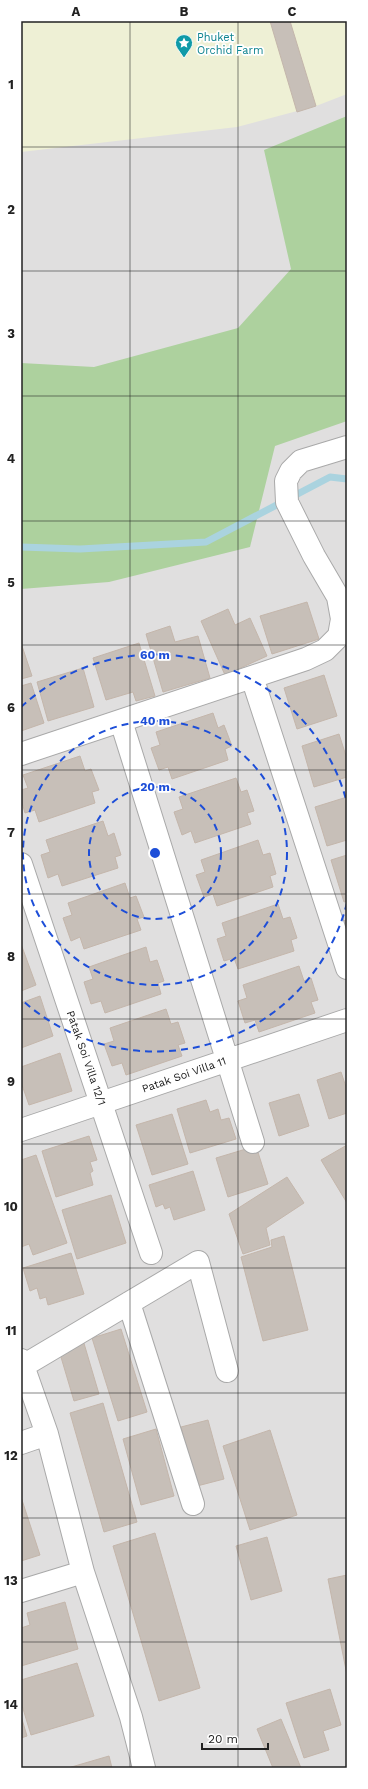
<svg xmlns="http://www.w3.org/2000/svg" width="368" height="1789" font-family="'Work Sans',sans-serif">
  <style>
    .residential { fill: #e0dfdf }
    .farmland { fill: #eef0d5 }
    .forest { fill: #add19e }
    .lines { fill: none; stroke-linecap: round; stroke-linejoin: round }
    .stream { stroke: #aad3df; stroke-width: 7 }
    .building { fill: #c7bfb8; stroke: #c4b6ab }
    .minor-casing { stroke: #a9a9a9; stroke-width: 24 }
    .minor { stroke: #fff; stroke-width: 22 }
    .grid { fill: none; stroke: #222; stroke-width: 1; stroke-opacity: 0.55 }
    .ring { fill: none; stroke: #1d4ed8; stroke-width: 2; stroke-dasharray: 7 5 }
    .labels { text-anchor: middle; dominant-baseline: central; stroke-width: 3.5; stroke-linejoin: round; paint-order: stroke }
    .culture-label { font-size: 11px; fill: #0d838f; stroke: #fff; text-anchor: start }
    .street-label { font-size: 11px; fill: #222; stroke: #fff }
    .centre { fill: #1d4ed8; stroke: #fff; stroke-width: 2 }
    .ring-label { font-size: 12px; text-anchor: middle; font-weight: bold; fill: #1d4ed8; stroke: #fff; stroke-width: 3.5; stroke-linejoin: round; paint-order: stroke }
    .neatline { fill: none; stroke: #222; stroke-width: 1.5 }
    .grid-label { font-size: 13px; text-anchor: middle; font-weight: bold; fill: #222 }
  </style>
  <rect width="100%" height="100%" fill="#f2efe9"/>
  <path class="residential" d="M21 21H347V1768H21Z"/>
  <path class="farmland" d="M21 21H347V94L316 106 237 127 21 152Z"/>
  <path class="forest" d="M347 116V421L275 446 250 547 109 582 21 589V363L94 367 238 328 291 269 264 150Z"/>
  <g class="lines">
    <path class="stream" d="M21 547 80 549 206 542 330 477 347 479"/>
  </g>
  <path class="building" d="M270 21H290L316 106 297 112Z
    M307 602 319 639 272 654 260 616Z
    M228 609 235 625 250 618 267 656 225 675 201 621Z
    M170 626 175 642 198 636 210 678 163 692 146 634Z
    M21 643 32 676 21 679Z
    M139 643 155 696 136 701 133 692 106 700 93 658Z
    M83 668 94 707 48 721 37 682Z
    M324 675 337 716 297 729 284 688Z
    M31 683 44 723 21 731V686Z
    M213 713 218 728 224 725 232 746 225 749 228 760 172 779 168 767 159 770 151 748 160 745 156 732Z
    M339 734 347 759V777L314 787 302 746Z
    M80 756 85 771 91 769 99 790 92 792 95 803 39 822 35 810 25 813 21 799V790L28 788 23 775Z
    M236 778 241 792 247 790 254 811 247 813 251 824 195 843 191 831 182 835 174 812 183 809 179 797Z
    M347 797V840L327 846 315 807Z
    M103 821 108 836 114 833 121 855 115 857 118 868 62 886 58 874 48 878 41 855 50 852 46 840Z
    M258 840 263 855 270 853 276 874 270 876 273 887 217 906 213 894 204 897 196 875 205 872 201 860Z
    M347 855V901L344 902 331 860Z
    M125 883 130 898 136 896 144 917 137 919 141 930 84 949 80 937 71 941 63 918 72 915 68 903Z
    M278 904 283 919 290 917 297 938 291 940 294 951 238 969 234 958 224 961 217 939 226 936 222 923Z
    M347 920V937L342 921Z
    M21 944 36 985 21 991Z
    M146 947 150 962 157 960 164 981 158 983 161 994 105 1013 101 1001 91 1004 84 982 93 979 89 967Z
    M299 966 304 981 311 978 318 1000 311 1002 315 1013 259 1032 255 1020 245 1023 238 1001 247 998 243 985Z
    M40 996 53 1036 21 1048V1003Z
    M166 1009 171 1024 178 1022 185 1043 178 1045 182 1056 126 1075 122 1063 112 1066 104 1044 114 1041 110 1028Z
    M60 1053 72 1091 29 1105 21 1082V1067Z
    M341 1072 347 1090V1113L329 1119 317 1080Z
    M299 1094 309 1126 279 1136 269 1103Z
    M206 1100 210 1112 218 1109 221 1120 229 1118 236 1139 190 1153 177 1109Z
    M172 1114 188 1164 152 1175 136 1125Z
    M89 1136 97 1160 90 1162 93 1171 90 1173 93 1185 56 1197 42 1151Z
    M347 1145V1203L321 1160Z
    M256 1146 268 1184 228 1197 216 1158Z
    M36 1155 67 1243 33 1255 29 1244 21 1247V1160Z
    M193 1171 205 1210 174 1220 170 1207 165 1209 163 1204 156 1207 149 1185Z
    M287 1177 304 1203 266 1228 270 1245 243 1254 229 1214Z
    M111 1195 126 1243 77 1259 62 1210Z
    M284 1236 308 1330 263 1341 241 1257 272 1247 271 1240Z
    M71 1253 84 1294 48 1305 46 1297 40 1299 37 1288 30 1291 23 1268Z
    M121 1329 147 1412 118 1421 92 1338Z
    M83 1340 99 1394 74 1401 58 1347Z
    M103 1403 137 1522 104 1532 70 1413Z
    M208 1420 224 1479 197 1486 181 1427Z
    M156 1429 174 1496 141 1505 123 1439Z
    M270 1430 297 1515 250 1530 223 1446Z
    M21 1497 40 1555 21 1561Z
    M155 1533 200 1688 159 1701 113 1546Z
    M267 1537 282 1591 251 1600 236 1546Z
    M347 1575V1675L328 1579Z
    M65 1602 78 1649 21 1666V1628L30 1625 27 1613Z
    M77 1663 94 1716 31 1735 21 1702V1680Z
    M330 1689 341 1725 323 1731 329 1750 304 1758 286 1703Z
    M21 1716 27 1736 21 1738Z
    M281 1719 301 1768H273L257 1729Z
    M109 1756 112 1768H68Z"/>
  <g class="lines">
    <g class="minor-casing">
      <path id="minor" d="M252 677 347 968
        M121 721 253 1142
        M21 754 306 659 325 650 339 636 342 619 338 597 314 556 287 502 286 481 291 471 301 461 347 447
        M21 864 151 1253
        M21 1130 347 1020
        M129 1303 193 1504
        M21 1360 47 1434 83 1572 131 1717 144 1768
        M23 1366 198 1262 227 1371
        M21 1443 47 1434
        M21 1591 83 1572"/>
    </g>
    <use href="#minor" class="minor"/>
  </g>
  <path class="grid" d="M130 21V1768M238 21V1768M21 147H347M21 271H347M21 396H347M21 521H347M21 645H347M21 770H347M21 894H347M21 1019H347M21 1144H347M21 1268H347M21 1393H347M21 1518H347M21 1642H347"/>
  <g class="ring">
    <circle cx="155" cy="853" r="66"/>
    <circle cx="155" cy="853" r="132"/>
    <path d="M347 903A198 198 0 0 1 21 999M21 707A198 198 0 0 1 347 803"/>
  </g>
  <defs>
    <g id="sight-pin" transform="scale(0.9)"><path d="M0 17L-7.5 6A9.5 9.5 0 1 1 7.5 6Z" fill="#0f9aa8" stroke="#fff"/><path d="M0-6L1.8-2.2L6-1.7L2.9 1.2L3.7 5.4L0 3.3L-3.7 5.4L-2.9 1.2L-6-1.7L-1.8-2.2Z" fill="#fff"/></g>
  </defs>
  <g fill-rule="evenodd">
    <use href="#sight-pin" x="184" y="43"/>
  </g>
  <g class="labels">
    <g class="culture-label">
      <text x="197" y="37">Phuket<tspan x="197" dy="13">Orchid Farm</tspan></text>
    </g>
    <g class="street-label">
      <text transform="translate(86 1058) rotate(71)">Patak Soi Villa 12/1</text>
      <text transform="translate(184 1075) rotate(-19)">Patak Soi Villa 11</text>
    </g>
  </g>
  <circle cx="155" cy="853" r="6" class="centre"/>
  <g class="ring-label">
    <text x="155" y="659">60 m</text>
    <text x="155" y="725">40 m</text>
    <text x="155" y="791">20 m</text>
  </g>
  <rect width="368" height="1789" fill="none" stroke="#ffffff" stroke-width="44"/>
  <path d="M202 1743v6h66v-6" fill="none" stroke="#222222" stroke-width="2"/>
  <text x="208" y="1743" font-size="12" fill="#222222" stroke="#ffffff" stroke-width="3" paint-order="stroke">20 m</text>
  <rect x="22" y="22" width="324" height="1745" class="neatline"/>
  <g class="grid-label">
    <text x="76" y="16">A</text>
    <text x="184" y="16">B</text>
    <text x="292" y="16">C</text>
    <text x="11" y="89">1</text>
    <text x="11" y="214">2</text>
    <text x="11" y="338">3</text>
    <text x="11" y="463">4</text>
    <text x="11" y="587">5</text>
    <text x="11" y="712">6</text>
    <text x="11" y="837">7</text>
    <text x="11" y="961">8</text>
    <text x="11" y="1086">9</text>
    <text x="11" y="1211">10</text>
    <text x="11" y="1335">11</text>
    <text x="11" y="1460">12</text>
    <text x="11" y="1585">13</text>
    <text x="11" y="1709">14</text>
  </g>
</svg>
